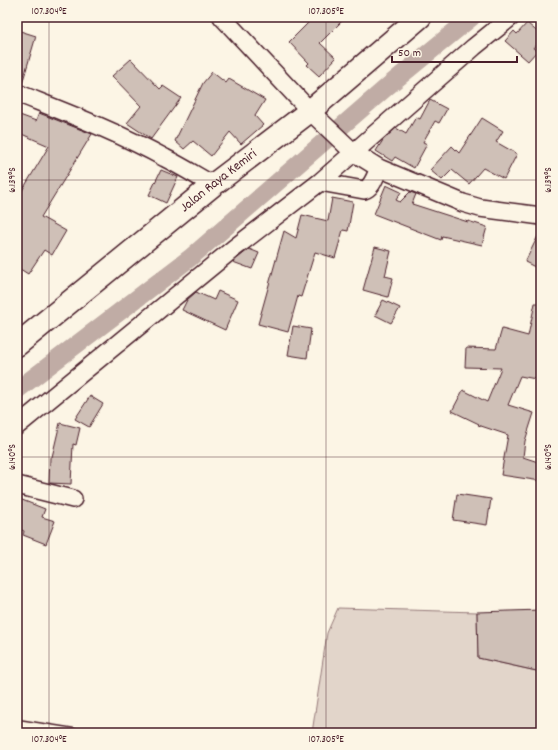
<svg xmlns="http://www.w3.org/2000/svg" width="558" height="750" font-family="Dekko,sans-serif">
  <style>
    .green { fill: #e2d5ca; stroke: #967a7a }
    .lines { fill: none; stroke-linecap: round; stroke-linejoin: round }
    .canal { stroke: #c0aca5; stroke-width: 18 }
    .building { fill: #cfc0b7; stroke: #4a1f2b }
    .lane-casing { stroke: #4a1f2b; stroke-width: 11 }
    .street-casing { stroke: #4a1f2b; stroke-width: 20 }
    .secondary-casing { stroke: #4a1f2b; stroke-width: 25 }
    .lane { stroke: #fcf5e5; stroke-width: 8 }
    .street { stroke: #fcf5e5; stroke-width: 17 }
    .secondary { stroke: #fcf5e5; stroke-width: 22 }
    .ticks { fill: none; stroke: #4a1f2b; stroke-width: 1; stroke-opacity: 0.45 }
    .labels { text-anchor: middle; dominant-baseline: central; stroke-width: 4; stroke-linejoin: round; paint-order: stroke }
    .street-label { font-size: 14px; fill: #4a1f2b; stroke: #fcf5e5 }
    .neatline { fill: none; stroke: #4a1f2b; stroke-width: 1.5 }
    .ticks-label { font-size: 10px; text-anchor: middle; fill: #4a1f2b }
  </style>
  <rect width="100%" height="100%" fill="#fcf5e5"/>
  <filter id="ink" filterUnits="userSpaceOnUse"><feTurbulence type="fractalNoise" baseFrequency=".025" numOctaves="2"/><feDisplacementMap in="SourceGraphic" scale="8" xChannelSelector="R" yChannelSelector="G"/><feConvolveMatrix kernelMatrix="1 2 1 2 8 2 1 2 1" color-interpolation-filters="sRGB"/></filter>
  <g filter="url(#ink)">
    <path class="green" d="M338 608 477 612 478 658 541 672V733H312L327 633Z"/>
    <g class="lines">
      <path class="canal" d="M17 390 190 258 388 86 472 17"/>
    </g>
    <path class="building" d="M302 17H346L320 43 336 58 319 76 307 65 309 63 289 42 308 23Z
      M527 23 541 35V38L533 48 537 51 528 61 505 41 514 31 517 34Z
      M17 30 36 36 22 84 17 83Z
      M131 59 160 89 163 86 181 98 151 139 127 123 141 106 112 76Z
      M212 72 226 83 229 79 265 100 255 116 263 125 241 144 230 132 211 156 193 141 184 149 175 141 203 83Z
      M430 100 447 109 439 123 435 121 423 142 427 144 414 168 395 157 392 161 376 151 383 140 396 128 406 134 416 117 420 119Z
      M39 113 92 134 41 217 66 231 52 255 44 250 28 274 17 267V199L49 146 17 132V114L36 121Z
      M482 118 503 131 496 142 517 154 504 179 483 168 469 184 452 170 442 180 430 170 452 146 459 153Z
      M161 170 178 177 166 203 149 195Z
      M386 185 401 192 396 200 400 202 410 192 416 194 412 204 468 222V221L487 227 482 245 442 236 441 240 374 214Z
      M332 198 353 202 348 231 343 230 335 258 315 252 301 297 298 296 288 332 258 324 284 231 296 238 302 215 328 221Z
      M541 230V270L525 262Z
      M375 247 391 251 385 276 393 278 388 297 363 290Z
      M249 249 259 253 252 269 233 262Z
      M218 291 238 300 225 330 182 310 187 300 196 292 214 300Z
      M383 300 400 308 391 323 375 315Z
      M535 303H541V380L520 376 508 405 534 413 525 441 523 457 541 463V481L501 475 508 435 478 425 479 424 452 411 463 390 487 402 501 368 465 367 466 348 496 349 502 329 528 336Z
      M293 326 311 329 307 358 288 355Z
      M90 396 103 404 89 427 75 419Z
      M60 423 80 428 76 445 73 444 71 484 49 483 50 457H52Z
      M457 494 491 499 487 525 453 520Z
      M17 498 45 509 42 517 55 521 46 544 23 535 24 531 17 528Z
      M541 610V672L478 658 477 612Z"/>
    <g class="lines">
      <g class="lane-casing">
        <path id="lane" d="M17 724 73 733"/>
      </g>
      <g class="street-casing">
        <path id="street" d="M222 17 310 111 353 152 379 168 463 203 480 208 541 216
          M17 93C67 113 118 132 165 158 181 166 197 176 213 185
          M320 182 364 190C373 187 375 176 379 168
          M17 426 233 249 320 182 474 47 511 17
          M17 485 73 499"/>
      </g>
      <g class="secondary-casing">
        <g id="secondary">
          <path id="s1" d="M17 345 213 185 310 111 420 17"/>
        </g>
      </g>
      <use href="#lane" class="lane"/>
      <use href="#street" class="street"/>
      <use href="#secondary" class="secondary"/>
    </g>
  </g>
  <path class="ticks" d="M49 17V733M326 17V733M17 180H541M17 457H541"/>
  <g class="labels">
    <g class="street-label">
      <text stroke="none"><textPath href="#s1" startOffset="260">Jalan Raya Kemiri</textPath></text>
    </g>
  </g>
  <rect width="558" height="750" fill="none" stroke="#fcf5e5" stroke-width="44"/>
  <path d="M392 56v6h125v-6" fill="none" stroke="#4a1f2b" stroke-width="2"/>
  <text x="398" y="56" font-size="12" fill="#4a1f2b" stroke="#fcf5e5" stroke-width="3" paint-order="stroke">50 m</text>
  <rect x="22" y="22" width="514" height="706" class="neatline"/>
  <g class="ticks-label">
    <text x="49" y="14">107.304°E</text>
    <text x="326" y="14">107.305°E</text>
    <text transform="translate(11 180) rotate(-90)" y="4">6.139°S</text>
    <text transform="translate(547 180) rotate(-90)" y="4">6.139°S</text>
    <text transform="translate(11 457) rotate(-90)" y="4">6.140°S</text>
    <text transform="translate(547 457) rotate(-90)" y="4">6.140°S</text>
    <text x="49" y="742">107.304°E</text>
    <text x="326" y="742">107.305°E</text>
  </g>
</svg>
